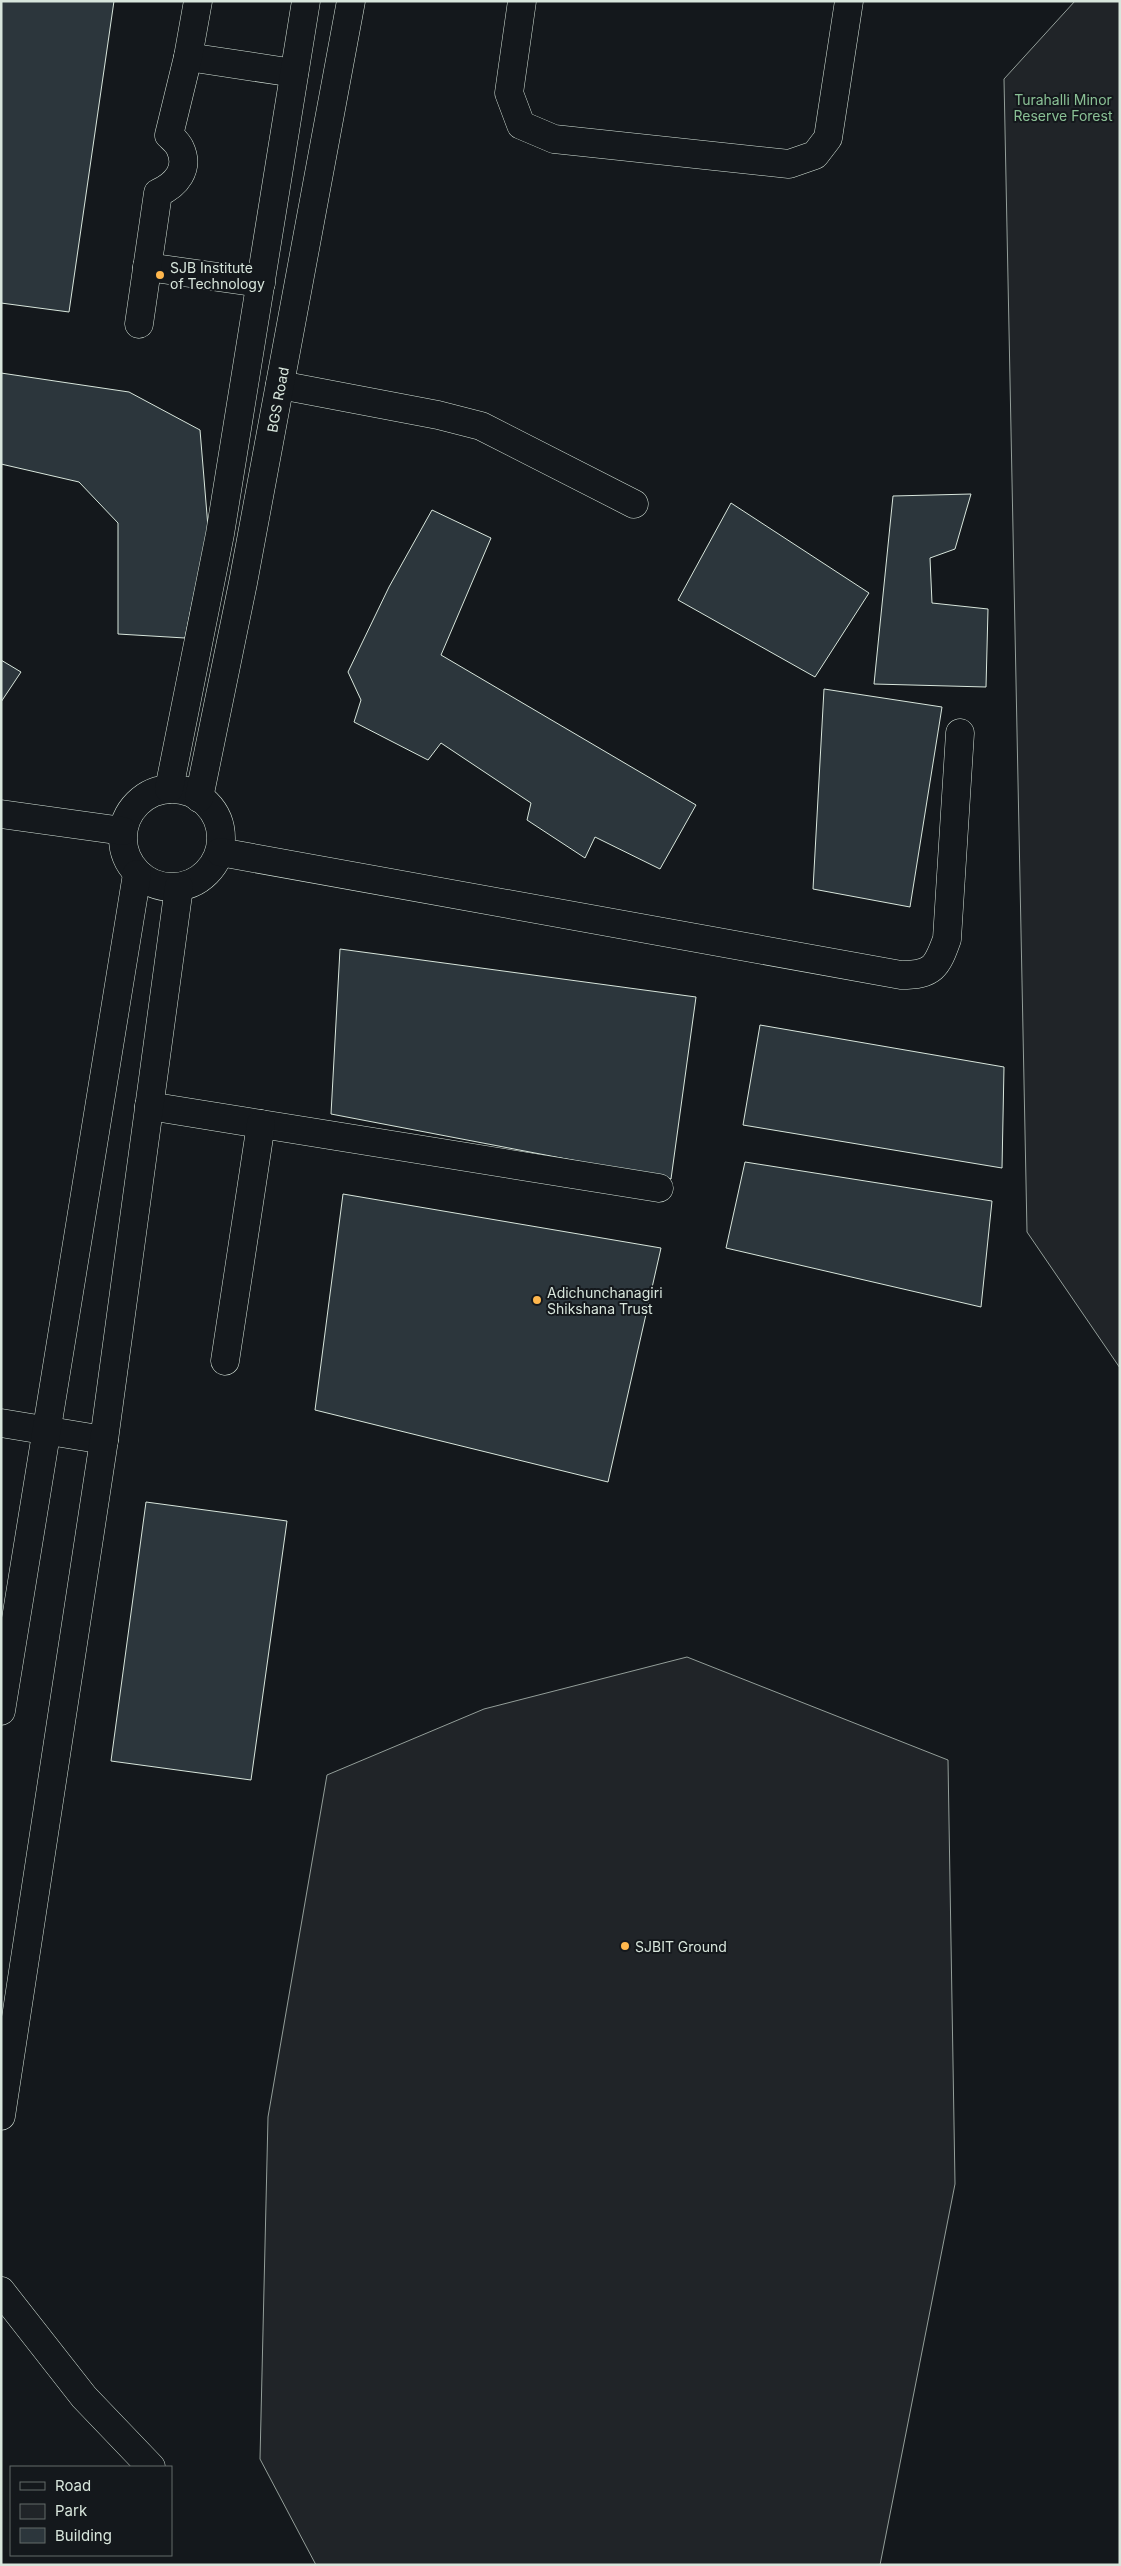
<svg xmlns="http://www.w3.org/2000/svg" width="1121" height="2566" font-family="Inter,sans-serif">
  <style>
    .green { fill: #202428; stroke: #939e99 }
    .building { fill: #2c363c; stroke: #d8e6dc }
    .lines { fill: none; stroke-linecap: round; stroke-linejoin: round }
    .minor-casing { stroke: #d8e6dc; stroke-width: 29 }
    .minor { stroke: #14181c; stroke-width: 28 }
    .poi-dot { fill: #ffb74d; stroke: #14181c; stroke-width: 2 }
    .labels { text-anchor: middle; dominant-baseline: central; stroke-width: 4; stroke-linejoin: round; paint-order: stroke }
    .park-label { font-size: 14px; fill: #8ac095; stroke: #14181c }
    .poi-label { font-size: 14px; fill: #d8e6dc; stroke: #14181c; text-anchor: start }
    .street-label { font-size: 14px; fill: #d8e6dc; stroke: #14181c }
  </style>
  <rect width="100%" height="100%" fill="#14181c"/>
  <path class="green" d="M1075 1H1120V1368L1027 1232 1004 79Z
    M687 1657 948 1760 955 2184 880 2565H316L260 2459 268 2117 327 1775 484 1709Z"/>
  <path class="building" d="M1 1H114L69 312 1 303Z
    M1 373 129 392 200 430 208 527 185 638 118 634V523L79 482 1 464Z
    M971 494 955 549 930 558 932 603 988 609 986 687 874 684 893 496Z
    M731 503 869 593 815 677 678 600Z
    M432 510 491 538 441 655 696 805 660 869 595 837 585 858 527 820 531 803 441 743 428 760 354 722 361 700 348 672 389 587Z
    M1 660 21 672 1 702Z
    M824 689 942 707 910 907 813 889Z
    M340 949 696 997 671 1179 331 1114Z
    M760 1025 1004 1067 1002 1168 743 1125Z
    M745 1162 992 1201 981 1307 726 1248Z
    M343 1194 661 1248 608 1482 315 1410Z
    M146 1502 287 1521 251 1780 111 1761Z"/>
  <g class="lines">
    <g class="minor-casing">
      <g id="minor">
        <path d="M522 1 509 93 521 125 554 139 789 164 815 155 828 138 849 1"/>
        <path d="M188 57 294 73"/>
        <path d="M147 267 261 283"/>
        <path d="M139 324 158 193C176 185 190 169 180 148 178 143 173 139 169 135L188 57 198 1"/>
        <path d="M280 385 438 415 481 426 634 504"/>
        <circle cx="172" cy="838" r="49"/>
        <path d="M169 789 220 534 306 1"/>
        <path id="s1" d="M199 798 243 583 351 1"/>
        <path d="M1 814 123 831"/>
        <path d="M220 852 901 975C933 975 937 967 947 939L960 733"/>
        <path d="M149 1106 659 1188"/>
        <path d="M225 1361 261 1124"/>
        <path d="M1 1423 104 1440"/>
        <path d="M1 1711 137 874"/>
        <path d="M1 2116 104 1440 179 887"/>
        <path d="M1 2291 84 2397 151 2467"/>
      </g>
    </g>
    <use href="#minor" class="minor"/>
  </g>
  <g class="poi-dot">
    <circle cx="160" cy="275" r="5"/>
    <circle cx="537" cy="1300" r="5"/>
    <circle cx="625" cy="1946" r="5"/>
  </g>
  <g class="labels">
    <g class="park-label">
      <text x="1063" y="99">Turahalli Minor<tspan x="1063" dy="16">Reserve Forest</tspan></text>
    </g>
    <g class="poi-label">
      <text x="170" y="267">SJB Institute<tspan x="170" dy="16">of Technology</tspan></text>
      <text x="547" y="1292">Adichunchanagiri<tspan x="547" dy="16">Shikshana Trust</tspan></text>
      <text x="635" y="1946">SJBIT Ground</text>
    </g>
    <g class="street-label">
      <text stroke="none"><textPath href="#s1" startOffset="406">BGS Road</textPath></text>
    </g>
  </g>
  <rect width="1121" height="2566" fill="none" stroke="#d8e6dc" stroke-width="5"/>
  <rect x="10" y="2466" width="162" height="90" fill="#14181c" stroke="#626a69"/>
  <rect x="20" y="2482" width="25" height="8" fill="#14181c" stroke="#626a69"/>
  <text x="55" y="2491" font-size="15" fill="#d8e6dc">Road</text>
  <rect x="20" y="2504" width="25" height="15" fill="#202428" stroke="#626a69"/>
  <text x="55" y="2516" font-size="15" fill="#d8e6dc">Park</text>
  <rect x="20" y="2528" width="25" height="15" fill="#2c363c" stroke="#626a69"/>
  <text x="55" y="2541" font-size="15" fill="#d8e6dc">Building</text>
</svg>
